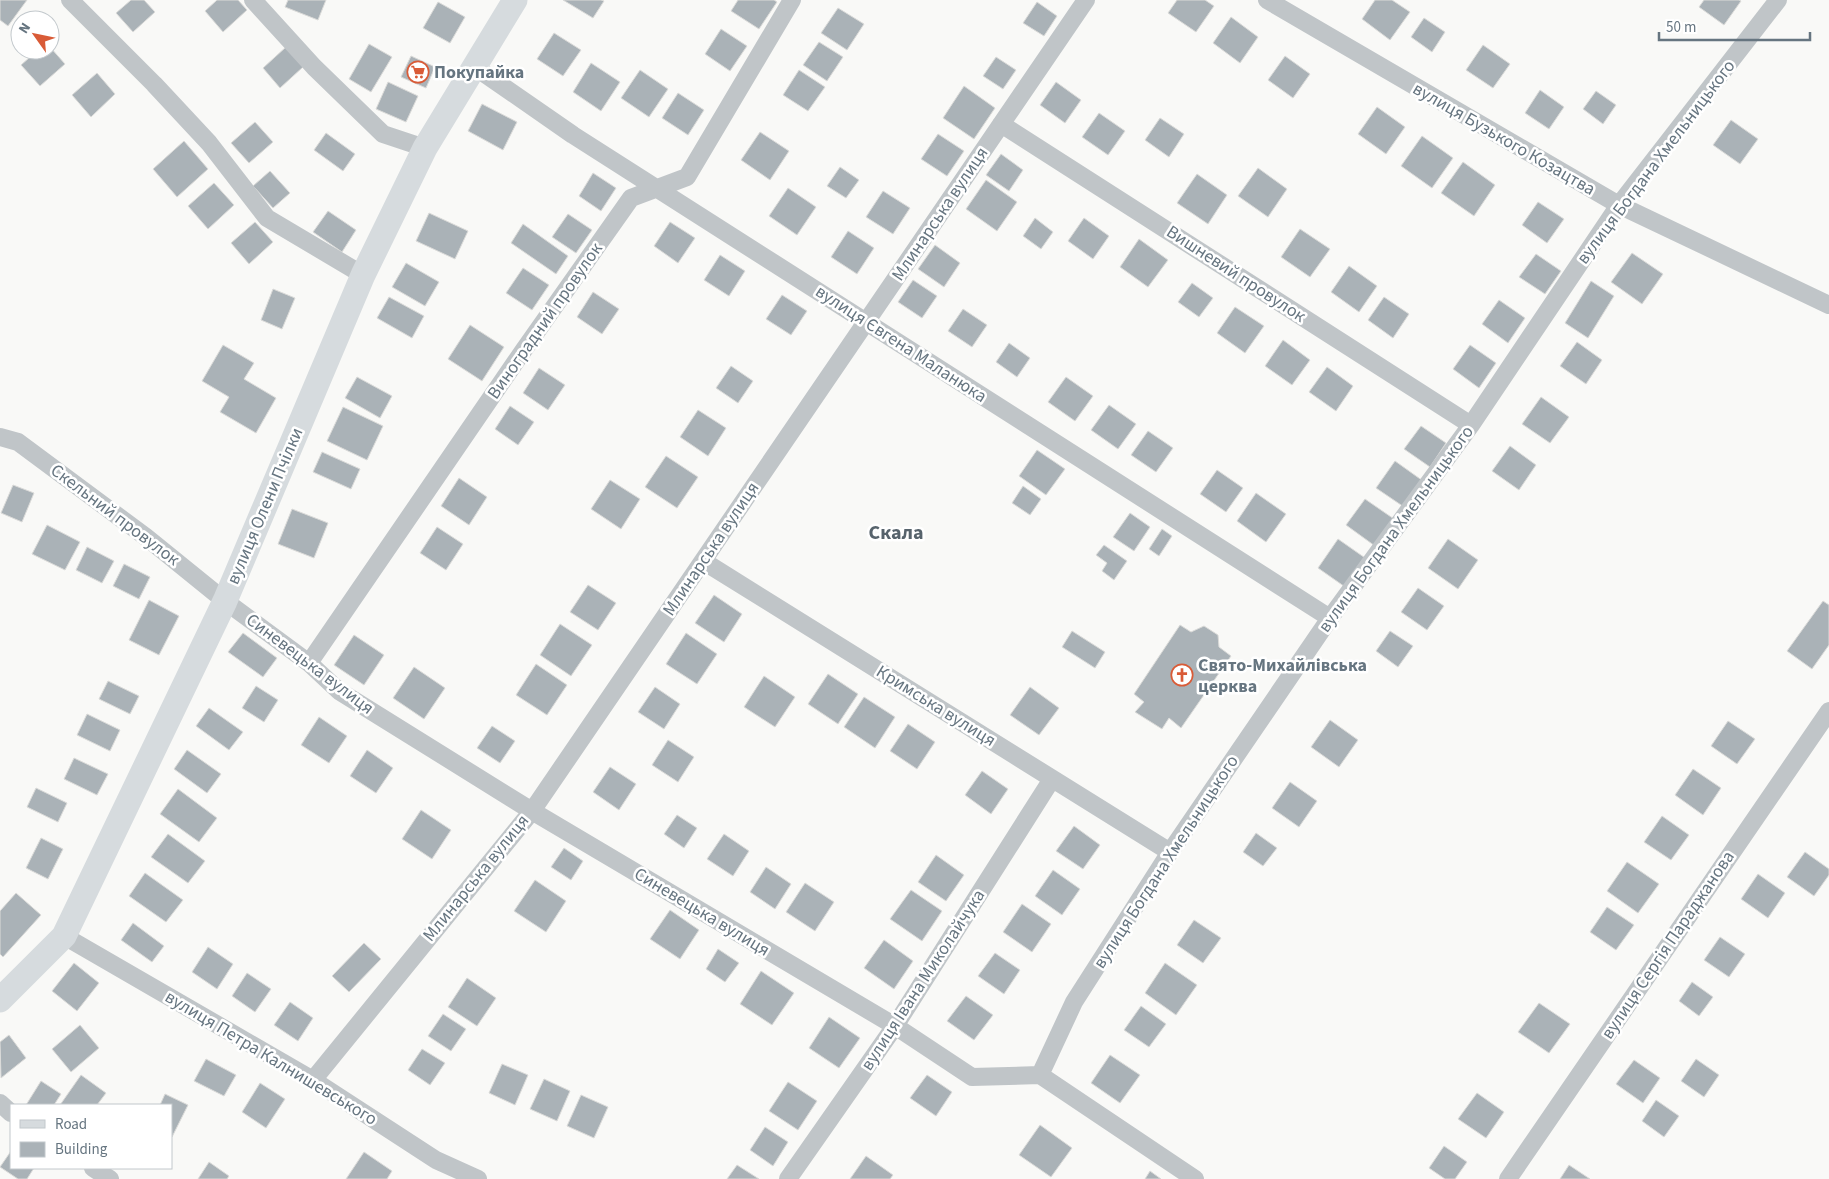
<svg xmlns="http://www.w3.org/2000/svg" width="1829" height="1179" font-family="'Source Sans 3',sans-serif">
  <style>
    .building { fill: #aab2b7; stroke: #dbdbd9 }
    .lines { fill: none; stroke-linecap: round; stroke-linejoin: round }
    .street { stroke: #c0c5c8; stroke-width: 18 }
    .secondary { stroke: #d6dbde; stroke-width: 25 }
    .labels { text-anchor: middle; dominant-baseline: central; stroke-width: 5; stroke-linejoin: round; paint-order: stroke }
    .poi-label { font-size: 18px; font-weight: bold; fill: #667580; stroke: #fff; text-anchor: start }
    .street-label { font-size: 18px; fill: #667580; stroke: #fff }
    .quarter-label { font-size: 20px; font-weight: bold; fill: #57636c; stroke: #fff }
  </style>
  <rect width="100%" height="100%" fill="#f9f9f7"/>
  <path class="building" d="M0 0H27L8 26 0 20Z
    M131 0H144L155 12 133 32 116 13Z
    M217 0H238L247 10 223 32 205 11Z
    M288 0H326L318 20 285 7Z
    M563 0H601L604 1 593 18Z
    M738 0H774L777 2 759 29 731 11Z
    M1177 0H1205L1214 6 1196 32 1168 13Z
    M1375 0H1392L1410 12 1390 40 1362 19Z
    M1704 0H1739L1741 1 1724 25 1699 7Z
    M438 2 465 17 450 43 423 28Z
    M1037 2 1057 16 1044 36 1023 23Z
    M838 8 864 24 847 50 821 33Z
    M1231 17 1258 37 1240 63 1213 43Z
    M1424 18 1445 32 1432 52 1411 37Z
    M721 29 747 46 730 71 705 54Z
    M554 33 581 50 563 76 537 59Z
    M819 42 843 57 827 81 803 65Z
    M369 44 392 57 371 92 349 79Z
    M1483 45 1510 64 1493 88 1466 70Z
    M50 47 65 64 40 86 21 65 38 50H50Z
    M286 47 303 67 280 88 263 68Z
    M411 56 435 67 426 88 401 77Z
    M1285 56 1310 74 1293 98 1268 80Z
    M996 57 1016 70 1003 89 983 76Z
    M591 63 620 82 601 111 573 92Z
    M640 70 668 89 649 117 621 98Z
    M799 70 825 87 808 111 783 95Z
    M97 73 115 94 91 117 72 95Z
    M388 82 418 96 406 122 376 109Z
    M1056 82 1081 100 1065 123 1040 105Z
    M964 86 995 108 974 139 943 118Z
    M1540 90 1564 107 1549 129 1525 113Z
    M1596 91 1616 105 1603 124 1583 109Z
    M678 93 704 110 688 135 662 118Z
    M482 104 517 122 503 150 468 131Z
    M1377 107 1405 127 1386 154 1358 134Z
    M1099 113 1125 131 1108 155 1082 137Z
    M1160 118 1184 134 1169 157 1145 140Z
    M1731 120 1758 139 1740 164 1713 145Z
    M255 122 273 142 249 163 231 143Z
    M760 132 789 151 770 180 741 160Z
    M326 133 355 154 343 171 314 150Z
    M938 134 964 151 947 176 921 159Z
    M1422 136 1453 158 1432 188 1401 166Z
    M184 141 208 169 177 197 153 169Z
    M1001 154 1023 170 1009 191 986 175Z
    M1463 162 1495 185 1474 216 1441 193Z
    M840 167 859 180 846 198 827 186Z
    M1258 168 1287 189 1268 217 1238 196Z
    M270 171 290 193 273 208 253 186Z
    M593 173 616 188 601 211 579 196Z
    M1197 174 1227 195 1208 224 1177 203Z
    M986 180 1017 202 997 231 966 209Z
    M214 183 234 205 208 229 188 206Z
    M788 188 816 207 797 235 769 216Z
    M883 191 910 208 893 234 866 217Z
    M1538 202 1564 219 1547 243 1522 225Z
    M328 211 356 230 342 252 313 232Z
    M429 213 468 231 455 259 416 241Z
    M568 214 592 230 576 253 552 237Z
    M1035 218 1053 232 1041 249 1023 236Z
    M1084 218 1109 236 1093 259 1068 241Z
    M255 222 273 242 249 264 231 243Z
    M670 222 695 238 678 263 654 246Z
    M523 224 568 256 556 274 511 243Z
    M1300 229 1330 249 1310 277 1281 257Z
    M848 231 874 248 857 274 831 257Z
    M1139 239 1168 260 1148 287 1120 267Z
    M935 245 960 263 944 287 918 269Z
    M1632 253 1663 274 1642 304 1611 282Z
    M1536 254 1561 271 1545 294 1519 277Z
    M720 255 745 271 729 296 704 280Z
    M406 263 439 282 425 306 392 287Z
    M1349 266 1377 286 1359 312 1331 292Z
    M523 268 549 285 532 310 506 293Z
    M913 280 937 296 922 318 898 302Z
    M1591 281 1614 296 1588 338 1565 323Z
    M1192 283 1213 298 1199 317 1178 302Z
    M273 289 295 298 282 329 261 320Z
    M593 292 619 309 602 334 577 317Z
    M782 295 807 311 791 335 766 319Z
    M389 297 424 316 412 338 377 318Z
    M1384 297 1409 314 1393 338 1368 320Z
    M1499 300 1525 318 1508 343 1482 324Z
    M1235 307 1264 326 1245 353 1217 333Z
    M963 309 987 325 972 347 948 331Z
    M470 325 504 347 482 381 448 359Z
    M1283 340 1310 360 1292 385 1265 366Z
    M1577 342 1602 360 1586 384 1560 366Z
    M1009 343 1030 358 1017 377 996 362Z
    M223 345 254 363 244 379 276 398 256 433 220 412 229 397 202 381Z
    M1470 345 1496 363 1479 388 1453 369Z
    M731 366 753 381 738 403 716 388Z
    M1327 367 1353 386 1336 411 1309 392Z
    M539 368 565 385 548 410 523 393Z
    M357 377 392 396 380 418 345 398Z
    M1066 377 1093 396 1075 421 1048 402Z
    M1541 397 1569 417 1550 443 1522 424Z
    M1109 405 1136 424 1118 449 1091 430Z
    M510 406 534 422 518 445 495 429Z
    M343 407 383 426 367 460 327 441Z
    M698 410 726 428 708 456 680 437Z
    M1421 426 1446 443 1430 467 1404 449Z
    M1148 431 1173 448 1156 472 1131 455Z
    M1510 446 1536 465 1519 490 1492 471Z
    M1037 450 1065 469 1046 495 1019 476Z
    M322 452 360 469 351 489 313 472Z
    M666 456 698 477 677 508 645 487Z
    M1395 461 1423 481 1404 507 1376 488Z
    M1217 470 1243 488 1226 512 1200 494Z
    M459 478 487 497 469 525 441 506Z
    M610 480 640 499 621 529 591 509Z
    M13 485 34 493 22 522 1 513Z
    M1023 486 1041 499 1030 515 1012 503Z
    M1256 493 1286 514 1266 542 1237 521Z
    M1365 499 1394 519 1375 546 1346 525Z
    M292 509 328 523 314 558 278 544Z
    M1130 513 1150 527 1134 551 1113 537Z
    M47 525 80 542 65 570 32 554Z
    M437 527 463 544 446 570 420 553Z
    M1162 529 1172 536 1159 556 1149 549Z
    M1338 539 1368 560 1348 589 1318 568Z
    M1448 539 1478 560 1458 589 1428 568Z
    M1104 545 1127 561 1114 580 1102 571 1107 563 1096 555Z
    M87 547 114 561 102 583 76 570Z
    M124 564 150 577 139 599 113 586Z
    M588 585 616 603 598 630 570 612Z
    M1418 588 1444 606 1427 630 1401 612Z
    M714 595 742 614 724 642 695 623Z
    M149 600 179 616 159 655 129 640Z
    M1823 601 1829 605V645L1812 669 1787 651Z
    M560 624 592 645 571 676 540 655Z
    M1180 625 1191 632 1204 626 1218 635 1219 647 1231 656 1181 728 1169 718 1162 729 1135 712 1144 702 1134 694Z
    M1072 631 1105 652 1095 668 1062 647Z
    M1390 631 1413 646 1398 667 1376 651Z
    M243 633 277 658 263 677 228 652Z
    M686 633 717 654 697 684 666 664Z
    M354 635 384 655 364 685 334 665Z
    M536 664 567 685 547 715 516 695Z
    M414 667 445 688 424 719 393 698Z
    M828 674 858 694 838 724 808 704Z
    M764 676 795 697 775 727 744 707Z
    M108 681 139 696 130 714 99 699Z
    M256 686 278 700 264 722 242 708Z
    M655 687 680 704 664 729 638 712Z
    M1030 687 1059 708 1039 735 1010 715Z
    M864 697 895 717 875 748 844 727Z
    M209 708 243 732 229 750 196 726Z
    M87 714 120 730 110 751 77 735Z
    M319 717 347 736 329 763 301 745Z
    M1330 720 1358 740 1339 767 1311 747Z
    M1728 721 1755 739 1737 764 1711 746Z
    M908 724 935 742 917 769 890 751Z
    M492 726 515 741 500 763 477 748Z
    M668 740 694 757 678 782 652 765Z
    M187 750 221 774 207 793 174 769Z
    M367 750 393 768 376 793 350 776Z
    M74 758 108 774 97 795 64 779Z
    M610 767 636 784 619 810 593 792Z
    M1693 769 1721 788 1703 815 1675 795Z
    M982 771 1008 789 991 814 965 795Z
    M1290 782 1317 801 1299 827 1272 808Z
    M36 788 67 803 58 822 27 807Z
    M178 789 217 818 199 842 160 814Z
    M421 810 451 830 432 859 402 839Z
    M677 815 697 828 684 848 664 834Z
    M1662 816 1689 835 1671 860 1644 842Z
    M1074 826 1100 845 1083 869 1056 851Z
    M1256 833 1277 848 1263 866 1243 852Z
    M168 834 205 861 188 883 151 857Z
    M724 834 749 851 733 876 707 859Z
    M41 838 63 849 48 879 26 868Z
    M564 848 583 861 571 880 551 867Z
    M1805 852 1829 869V875L1814 896 1787 877Z
    M936 855 964 875 946 901 918 882Z
    M1627 862 1659 884 1638 913 1607 891Z
    M766 867 791 884 775 909 750 892Z
    M1053 870 1080 889 1062 915 1035 896Z
    M145 873 183 900 166 922 129 896Z
    M1758 874 1785 893 1768 918 1741 899Z
    M535 880 566 901 546 932 514 911Z
    M805 883 834 902 815 931 786 912Z
    M911 890 942 911 922 941 890 919Z
    M16 893 41 915 3 957 0 954V911Z
    M1022 904 1051 924 1032 952 1003 932Z
    M1607 907 1634 925 1616 950 1590 932Z
    M670 910 699 930 680 959 650 939Z
    M1194 920 1221 938 1203 963 1177 945Z
    M133 923 164 946 152 962 121 940Z
    M1720 937 1745 954 1729 977 1704 960Z
    M884 940 913 961 894 989 864 968Z
    M364 943 381 959 349 992 332 976Z
    M208 947 233 964 217 989 192 972Z
    M718 949 739 963 725 982 706 969Z
    M995 953 1020 970 1004 994 978 976Z
    M74 963 99 983 77 1011 52 991Z
    M1165 963 1197 985 1176 1015 1145 993Z
    M761 971 794 993 772 1025 740 1004Z
    M247 973 271 989 255 1012 232 996Z
    M467 978 496 998 477 1026 448 1007Z
    M1692 982 1713 997 1699 1016 1679 1001Z
    M966 996 993 1015 974 1040 947 1021Z
    M290 1002 313 1018 298 1041 274 1025Z
    M1539 1003 1570 1024 1549 1053 1518 1032Z
    M1141 1006 1166 1024 1149 1047 1124 1030Z
    M443 1014 466 1029 451 1051 428 1036Z
    M829 1017 860 1038 839 1068 809 1048Z
    M80 1025 99 1048 71 1072 52 1049Z
    M9 1035 26 1058 1 1078 0 1042Z
    M422 1049 445 1063 430 1085 408 1070Z
    M1110 1055 1140 1075 1120 1103 1091 1083Z
    M206 1059 236 1075 224 1096 194 1081Z
    M1696 1059 1719 1075 1704 1097 1681 1081Z
    M1634 1060 1660 1078 1643 1103 1616 1084Z
    M502 1064 528 1075 515 1105 489 1093Z
    M81 1075 106 1093 97 1105H60Z
    M927 1075 952 1092 936 1116 910 1098Z
    M544 1079 570 1091 557 1121 530 1109Z
    M41 1081 61 1094 54 1105H26Z
    M788 1082 817 1101 798 1130 769 1111Z
    M260 1083 285 1099 266 1128 242 1112Z
    M1477 1093 1504 1112 1486 1138 1458 1119Z
    M165 1094 188 1105 172 1137 171 1105H160Z
    M581 1095 608 1107 594 1138 567 1126Z
    M1656 1100 1679 1116 1664 1137 1642 1121Z
    M1040 1125 1072 1148 1051 1177 1019 1155Z
    M765 1127 788 1142 773 1166 750 1150Z
    M1444 1146 1467 1162 1455 1179H1445L1429 1168Z
    M11 1151V1168H34L27 1179H18L0 1167Z
    M364 1152 392 1171 387 1179H346Z
    M866 1156 893 1175 890 1179H850Z
    M209 1162 229 1176 227 1179H198Z
    M737 1165 759 1179H727Z
    M1569 1165 1590 1179H1560Z
    M1150 1171 1161 1179H1145Z"/>
  <g class="lines">
    <path class="street" d="M70 0 154 84 209 143 267 218 363 275
      M253 0 314 67 383 134 425 148
      M1267 0 1619 205 1829 305
      M475 67 573 135 1330 618
      M1001 124 1471 425
      M0 437 18 442 146 537 225 601 309 663 339 691 532 811 895 1026 972 1077 1040 1075 1195 1179
      M703 561 1170 852
      M309 663 523 351 631 198 687 177 792 0
      M64 936 313 1080 436 1160 478 1179
      M1040 1075 1074 1002 1170 852 1330 618 1471 425 1619 205 1778 0
      M313 1080 532 811 1086 0
      M0 1103 11 1113
      M93 1168 110 1179
      M788 1179 895 1026 1052 779
      M1508 1179 1829 711"/>
    <path class="secondary" d="M0 1000 64 936 225 601 363 275 425 148 515 0"/>
  </g>
  <defs>
    <g id="supermarket-ring" transform="scale(1.125)"><circle r="9.5" fill="#fff" stroke="#d95b37" stroke-width="1.5"/><path d="M-6-5.5h2.5l.6 2H6L4.5 2H-2.5L-4.4-4H-6ZM-1.5 3.2a1.3 1.3 0 1 0 .1 0ZM3 3.2a1.3 1.3 0 1 0 .1 0Z" fill="#d95b37"/></g>
    <g id="church-ring" transform="scale(1.125)"><circle r="9.5" fill="#fff" stroke="#d95b37" stroke-width="1.5"/><path d="M-1.2-6h2.4v3.5h3.3v2.4h-3.3V6h-2.4V-.1h-3.3v-2.4h3.3Z" fill="#d95b37"/></g>
  </defs>
  <g fill-rule="evenodd">
    <use href="#supermarket-ring" x="418" y="72"/>
    <use href="#church-ring" x="1182" y="675"/>
  </g>
  <g class="labels">
    <g class="poi-label">
      <text x="434" y="72">Покупайка</text>
      <text x="1198" y="665">Свято-Михайлівська<tspan x="1198" dy="21">церква</tspan></text>
    </g>
    <g class="street-label">
      <text transform="translate(1504 139) rotate(30)">вулиця Бузького Козацтва</text>
      <text transform="translate(1656 162) rotate(-53)">вулиця Богдана Хмельницького</text>
      <text transform="translate(940 214) rotate(-56)">Млинарська вулиця</text>
      <text transform="translate(1236 274) rotate(33)">Вишневий провулок</text>
      <text transform="translate(545 321) rotate(-55)">Виноградний провулок</text>
      <text transform="translate(901 344) rotate(33)">вулиця Євгена Маланюка</text>
      <text transform="translate(265 506) rotate(-67)">вулиця Олени Пчілки</text>
      <text transform="translate(115 515) rotate(37)">Скельний провулок</text>
      <text transform="translate(1396 529) rotate(-54)">вулиця Богдана Хмельницького</text>
      <text transform="translate(711 549) rotate(-56)">Млинарська вулиця</text>
      <text transform="translate(310 664) rotate(37)">Синевецька вулиця</text>
      <text transform="translate(936 706) rotate(32)">Кримська вулиця</text>
      <text transform="translate(1166 862) rotate(-57)">вулиця Богдана Хмельницького</text>
      <text transform="translate(476 878) rotate(-51)">Млинарська вулиця</text>
      <text transform="translate(702 912) rotate(31)">Синевецька вулиця</text>
      <text transform="translate(1668 945) rotate(-56)">вулиця Сергія Параджанова</text>
      <text transform="translate(923 980) rotate(-57)">вулиця Івана Миколайчука</text>
      <text transform="translate(271 1058) rotate(31)">вулиця Петра Калнишевського</text>
    </g>
    <g class="quarter-label">
      <text x="896" y="533">Скала</text>
    </g>
  </g>
  <rect x="10" y="1104" width="162" height="65" fill="#ffffff" stroke="#c2c8cc"/>
  <rect x="20" y="1120" width="25" height="8" fill="#d6dbde" stroke="#c2c8cc"/>
  <text x="55" y="1129" font-size="15" fill="#667580">Road</text>
  <rect x="20" y="1142" width="25" height="15" fill="#aab2b7" stroke="#c2c8cc"/>
  <text x="55" y="1154" font-size="15" fill="#667580">Building</text>
  <g transform="translate(35 35) rotate(303)"><circle r="24" fill="#ffffff" stroke="#c2c8cc"/>
  <path d="M0-4L9 19L0 12L-9 19Z" fill="#d95b37"/>
  <text y="-8" font-size="14" font-weight="bold" text-anchor="middle" fill="#667580">N</text>
  </g>
  <path d="M1659 32v8h151v-8" fill="none" stroke="#667580" stroke-width="2.5"/>
  <text x="1666" y="32" font-size="15" fill="#667580" stroke="#ffffff" stroke-width="4" paint-order="stroke">50 m</text>
</svg>
